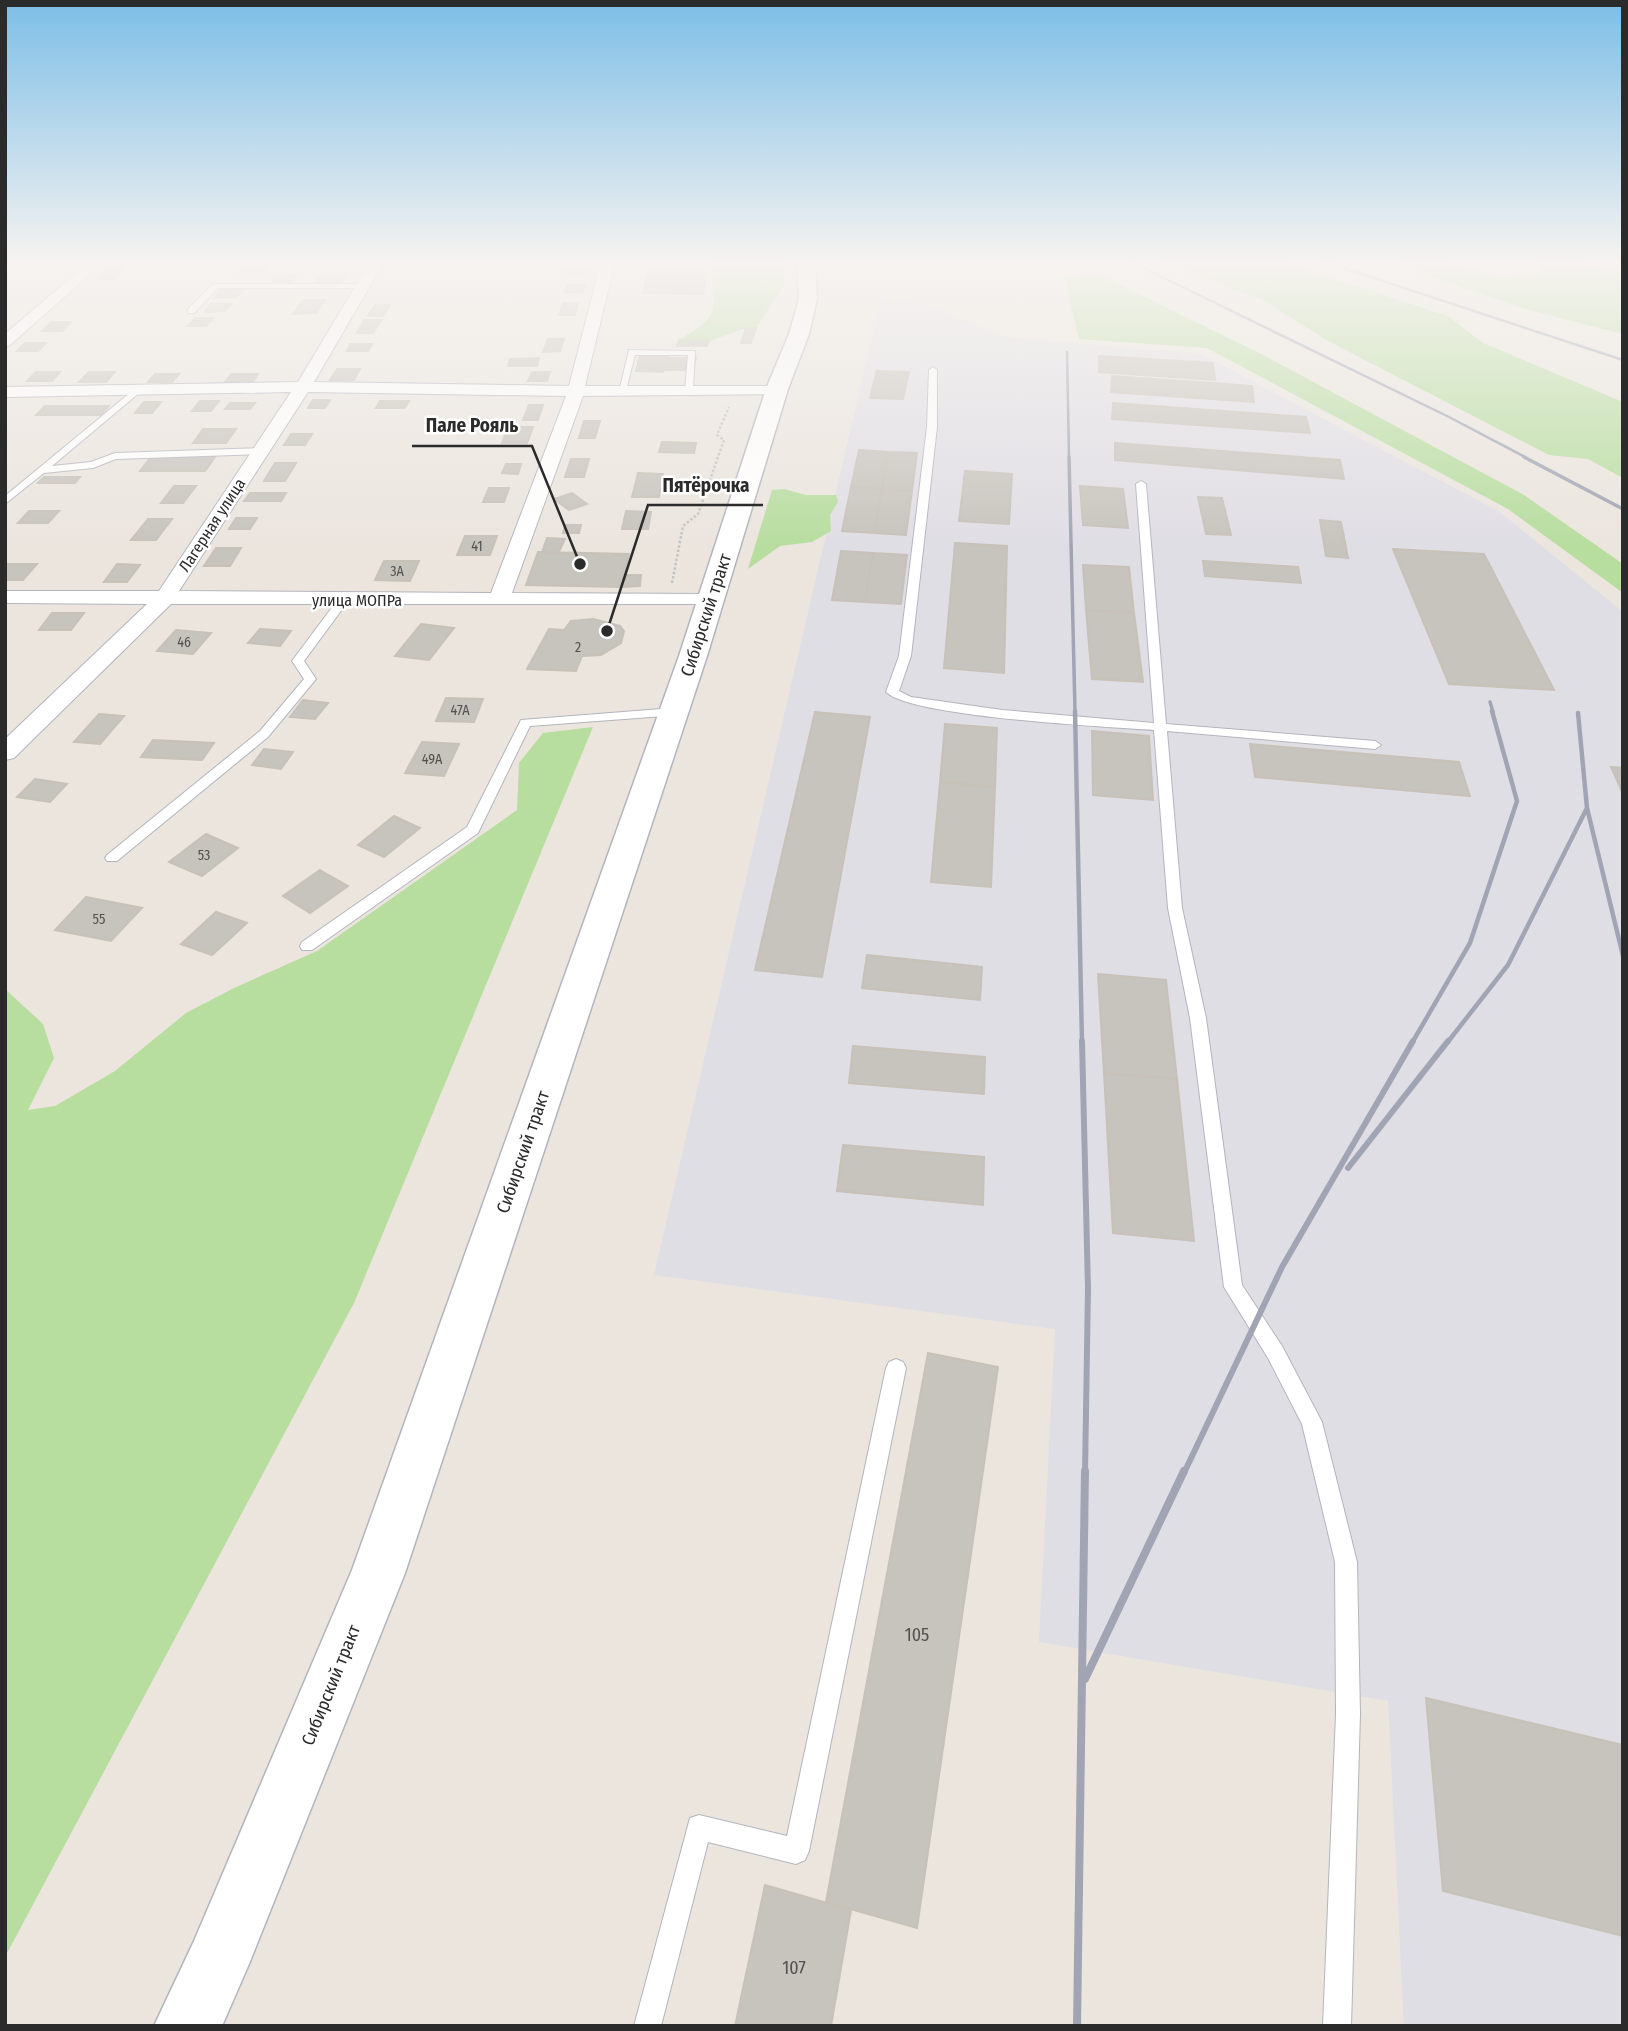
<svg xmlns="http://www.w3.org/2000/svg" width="1628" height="2031" font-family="'Fira Sans Condensed',sans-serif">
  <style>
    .industrial { fill: #e0dee5 }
    .green { fill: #b7dd9f }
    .building { fill: #c7c3bd; stroke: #c7c1b8; stroke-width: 2 }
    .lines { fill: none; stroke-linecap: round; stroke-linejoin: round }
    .lane-casing { stroke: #b2b5bd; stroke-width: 2 }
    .street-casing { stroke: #b2b5bd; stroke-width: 2 }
    .secondary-casing { stroke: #b2b5bd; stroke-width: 3 }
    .path { stroke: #c4c4c4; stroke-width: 2.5; stroke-dasharray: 2.5 2; stroke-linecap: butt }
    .lane { fill: #fff; fill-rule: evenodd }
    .street { fill: #fff; fill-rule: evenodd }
    .secondary { fill: #fff; fill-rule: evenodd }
    .rail-far4 { stroke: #a1a5b3; stroke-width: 2.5 }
    .rail-far3 { stroke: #a1a5b3; stroke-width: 3.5 }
    .rail-far2 { stroke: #a1a5b3; stroke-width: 4.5 }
    .rail-far1 { stroke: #a1a5b3; stroke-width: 6 }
    .rail { stroke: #a1a5b3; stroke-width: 8 }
    .labels { text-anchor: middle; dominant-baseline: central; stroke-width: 5; stroke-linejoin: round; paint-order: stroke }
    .number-label { font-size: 14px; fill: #525150 }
    .far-street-label { font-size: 16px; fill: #2b2b2b; stroke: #fff }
    .street-label { font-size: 18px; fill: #2b2b2b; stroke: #fff }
    .near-number-label { font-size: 18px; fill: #525150 }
    .leader { fill: none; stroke: #2b2b2b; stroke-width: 2.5 }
    .callout-dot { fill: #2b2b2b; stroke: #fff; stroke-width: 2.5 }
    .callout-label { font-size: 19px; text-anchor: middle; font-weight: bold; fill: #2b2b2b; stroke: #fff; stroke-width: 5; stroke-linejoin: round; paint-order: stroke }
  </style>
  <rect width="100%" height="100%" fill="#ebe5de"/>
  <path class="industrial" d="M881 298 921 302 1010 338 1201 354 1500 512 1623 612V2026H1404L1388 1701 1039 1642 1055 1329 654 1275Z"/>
  <path class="green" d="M714 262H783L784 285 756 328H746L709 341 679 340C729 311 708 310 714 262Z
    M1162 262H1281L1448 316 1483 343 1623 402V478L1588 459 1549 455 1328 341 1263 300Z
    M1397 262H1441L1501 277 1542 272 1540 262H1572L1623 273V334L1525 309 1435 278Z
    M1100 275 1265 356 1524 495 1623 564V593L1508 509 1207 348 1079 339 1064 277Z
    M784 489 806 495H836L838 502 830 515 831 531 812 542 780 546 748 569 772 490Z
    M593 727 354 1303 5 1957V989L43 1024 54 1058 28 1110 55 1106 115 1071 186 1013 234 988 317 951 517 810 519 763 543 733Z"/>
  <path class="building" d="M246 265H270L265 271 240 272Z
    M110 266H125L113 279H97Z
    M565 269H591L589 274H563Z
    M648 272H707L703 294 643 293Z
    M276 274H297L292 281H271Z
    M321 274H346L341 282H315Z
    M568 285H585L582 292H565Z
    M221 290H243L237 297 215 298Z
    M303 300H325L316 313 293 314Z
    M563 303H578L575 315H559Z
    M211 304H231L225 311 205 312Z
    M375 305H390L383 316H368Z
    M195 318H213L206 326H188Z
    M364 320H381L373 333H357Z
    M51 322H71L62 331H42Z
    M746 328H756L751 343H741Z
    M548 339H564L560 351 543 352Z
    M679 340 709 341 707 346H677Z
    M25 343H46L38 351H17Z
    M350 344H372L368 351H347Z
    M640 356 668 357 663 372 636 371Z
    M1099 356 1213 363 1215 380 1099 372Z
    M539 358 537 366H508L510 359Z
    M668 358H696L693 370H664Z
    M337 369H360L354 380H330Z
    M877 371 909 372 903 399 870 398Z
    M36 372H60L52 381H27Z
    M89 372H115L106 382H79Z
    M532 372H550L547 381H528Z
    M155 374H179L172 382H148Z
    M231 374H258L253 382H225Z
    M1112 376 1252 386 1254 402 1111 392Z
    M313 400H330L325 408H308Z
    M200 401H219L211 411H192Z
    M380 401H409L405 408H376Z
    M144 402H161L152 413H135Z
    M230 403H255L250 409H225Z
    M1113 403 1306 417 1310 433 1112 419Z
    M529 405H543L538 420H523Z
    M45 406H109L101 415H36Z
    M584 421H600L595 438H579Z
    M508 427H533L527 443H502Z
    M203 429H236L226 443H193Z
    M291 434H312L305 445H284Z
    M662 442 696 443 694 453 659 452Z
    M1115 443 1340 460 1344 479 1115 460Z
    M859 450 888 452 882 489 851 487Z
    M888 452 917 453 912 491 882 489Z
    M151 457H215L205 471H140Z
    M571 459H589L584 477H565Z
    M275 463H296L285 481H264Z
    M506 464H521L518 474 502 473Z
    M965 471 1012 474 1009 524 959 521Z
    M638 473 663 474 659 497H632Z
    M44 477H80L75 483H38Z
    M174 486H196L183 503H161Z
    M1080 486 1123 489 1128 528 1083 525Z
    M851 487 882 489 874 533 842 531Z
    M489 488H509L504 502H483Z
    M882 489 912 491 906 535 874 533Z
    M250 493H286L281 501H244Z
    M572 493 587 504 569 510 554 499Z
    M1198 497 1222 498 1231 535 1206 534Z
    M29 511H59L48 523H18Z
    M626 511 651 512 648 529H622Z
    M236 518H257L250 529H229Z
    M148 519H172L156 540H131Z
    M1320 520 1341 522 1348 558 1326 556Z
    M565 525H581L579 533H563Z
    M465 536H497L490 555H457Z
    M547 538 565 539 559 552H542Z
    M955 543 1007 546 1004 673 944 668Z
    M216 548H241L230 566H204Z
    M1393 549 1484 554 1554 690 1449 684Z
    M841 551 873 553 865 602 832 600Z
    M538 552H542L629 554 622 587 526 585Z
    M873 553 907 555 901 604 865 602Z
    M384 561H419L410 581 375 580Z
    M1203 561 1298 567 1301 583 1205 576Z
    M5 564H37L23 580H5Z
    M117 564 140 565 127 582H104Z
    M1083 565 1129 567 1134 613 1086 610Z
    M624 575H641L640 586 622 587Z
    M1086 610 1134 613 1143 682 1092 679Z
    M52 613H84L71 630H39Z
    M593 619 620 626 624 631 621 643 601 655 582 656 576 671 527 669 549 629 564 630 571 621Z
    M421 624 454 628 429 660 395 656Z
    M260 629 291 631 280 646 248 643Z
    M176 630 211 633 193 654 157 651Z
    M446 698 483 699 474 722 436 721Z
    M303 700 328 703 315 719 290 717Z
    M815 712 870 717 822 977 755 970Z
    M99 714 124 716 100 744 74 742Z
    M945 724 997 728 995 787 940 782Z
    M1092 731 1149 736 1153 800 1093 795Z
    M153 740 214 743 202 760 141 757Z
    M422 742 459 744 444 776 405 773Z
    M1250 744 1459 762 1470 796 1255 777Z
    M264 749 293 752 281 769 252 765Z
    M1611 767 1623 768V794Z
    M35 779 67 784 50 802 17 797Z
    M940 782 995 787 991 887 931 882Z
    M394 816 420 828 384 857 358 845Z
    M206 834 238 848 202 876 169 862Z
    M320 870 348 886 310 913 283 896Z
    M86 897 142 908 111 941 55 930Z
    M216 912 247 923 212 955 181 944Z
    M867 955 982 967 980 1000 862 988Z
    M1098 974 1166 980 1177 1079 1104 1073Z
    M853 1046 985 1057 984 1094 849 1083Z
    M1104 1073 1177 1079 1194 1241 1113 1233Z
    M843 1145 984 1157 983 1205 837 1191Z
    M928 1353 998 1367 917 1928 826 1902Z
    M1426 1698 1623 1745V1936L1443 1891Z
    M765 1885 851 1910 831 2026H735Z"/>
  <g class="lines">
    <g class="lane-casing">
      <path id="lane" d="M213 284H361L365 286 361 288H218L194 313H188V309Z
        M629 350 695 351 693 390 689 393 685 390 688 355H635L626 390 619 392Z
        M933 367 937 370V427L911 656 899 691 911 697 1002 710 1154 723 1136 484 1141 481 1146 484 1166 724 1375 741 1381 745 1375 749 1167 731 1182 908 1206 1018 1242 1285 1282 1346 1322 1422 1357 1562 1360 1714 1351 2026H1323L1336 1714 1335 1562 1302 1424 1268 1358 1224 1287 1190 1018 1168 908 1154 730C1108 727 912 717 886 692L899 656 927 427 929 370Z
        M136 388 139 389V393L52 466 91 462 115 453 261 448 266 451 261 454 116 459 93 468 44 473 5 504V496Z
        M339 598 349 600 304 661 316 679 268 737 117 861H107L105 858 107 855 260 731 304 679 292 661Z
        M674 708 678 709V715L530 726 478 833 312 950H302L300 946 302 942 467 827 521 720Z
        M896 1359 903 1362 906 1368 809 1851 805 1860 796 1864 708 1842 661 2026H634L690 1818 699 1815 787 1836 886 1368 889 1362Z"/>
    </g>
    <g class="street-casing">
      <path id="street" d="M89 262H104L10 345 5 347V334Z
        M370 262H384L314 382 569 386 601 262H615L585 386H783L785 389 783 392 777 394 583 396 512 593 709 594 716 596 719 600 716 604H171L14 758 5 760V739L147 604 5 603V591H159L291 392 5 397V387L298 382ZM308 392 566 396 491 593 179 591Z"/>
    </g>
    <g class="secondary-casing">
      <path id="secondary" d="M797 262H815L817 299 809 334 788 389 707 656 405 1573 249 1964 222 2026H154L194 1941 352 1570 679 656 766 389 789 334 799 299Z"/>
    </g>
    <path class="path" d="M672 583 683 526 698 514 724 440 717 435 729 407"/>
    <use href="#lane" class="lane"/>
    <use href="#street" class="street"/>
    <use href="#secondary" class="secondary"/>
    <path class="rail-far4" d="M1131 262 1449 417 1527 458
      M1325 262 1623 360
      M1067 352 1069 458"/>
    <path class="rail-far3" d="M1069 457 1075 712
      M1524 457 1623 509
      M1490 702 1493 712"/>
    <path class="rail-far2" d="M1075 711 1082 1043
      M1587 808 1623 956
      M1412 1043 1470 943 1517 801 1492 711
      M1447 1043 1508 965 1587 808 1578 713"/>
    <path class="rail-far1" d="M1082 1041 1088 1289 1085 1473
      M1348 1168 1448 1041
      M1184 1473 1282 1267 1413 1041"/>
    <path class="rail" d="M1085 1679 1184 1471
      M1077 2026 1085 1471"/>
  </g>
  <linearGradient id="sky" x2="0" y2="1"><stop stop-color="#7cbee7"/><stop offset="0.48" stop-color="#f6f3f0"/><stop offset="1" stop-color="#f6f3f0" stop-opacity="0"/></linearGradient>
  <rect width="1628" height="546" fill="url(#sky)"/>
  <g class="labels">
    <g class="number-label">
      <text x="477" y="546">41</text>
      <text x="397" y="571">3А</text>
      <text x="184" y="642">46</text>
      <text x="578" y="647">2</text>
      <text x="460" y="710">47А</text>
      <text x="432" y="759">49А</text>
      <text x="204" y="855">53</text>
      <text x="99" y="919">55</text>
    </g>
    <g class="far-street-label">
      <text transform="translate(212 525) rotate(-57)">Лагерная улица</text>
      <text x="357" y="600">улица МОПРа</text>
    </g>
    <g class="street-label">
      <text transform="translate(706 615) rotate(-72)">Сибирский тракт</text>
      <text transform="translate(523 1152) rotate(-71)">Сибирский тракт</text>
      <text transform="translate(331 1685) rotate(-68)">Сибирский тракт</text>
    </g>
    <g class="near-number-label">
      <text x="917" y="1635">105</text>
      <text x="794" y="1968">107</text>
    </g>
  </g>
  <path class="leader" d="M580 564L532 446H412M607 631L648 505H763"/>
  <g class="callout-dot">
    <circle cx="580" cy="564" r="7"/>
    <circle cx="607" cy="631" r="7"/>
  </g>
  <g class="callout-label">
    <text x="472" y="432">Пале Рояль</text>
    <text x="706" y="492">Пятёрочка</text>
  </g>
  <rect width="1628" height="2031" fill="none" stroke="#2b2b2b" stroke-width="14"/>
</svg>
